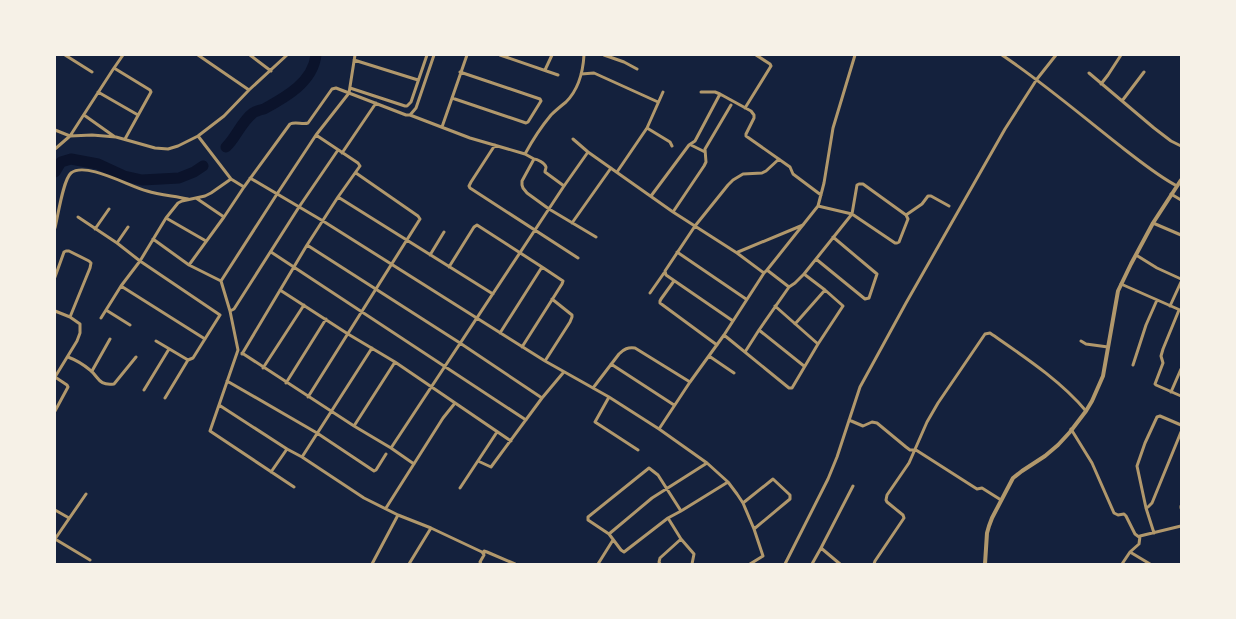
<svg xmlns="http://www.w3.org/2000/svg" width="1236" height="619" font-family="'Archivo Narrow',sans-serif">
  <style>
    .lines { fill: none; stroke-linecap: round; stroke-linejoin: round }
    .river { stroke: #0b132b; stroke-width: 11 }
    .minor { stroke: #b1986c; stroke-width: 3 }
    .tertiary { stroke: #b1986c; stroke-width: 4 }
  </style>
  <rect width="100%" height="100%" fill="#14213d"/>
  <g class="lines">
    <path class="river" d="M226 147C236 138 241 122 253 113 256 111 260 110 264 109 286 97 313 82 316 55
      M55 172 61 162 71 159 98 164 124 176 142 180 179 178 194 172 203 166"/>
    <path class="minor" d="M65 55 92 72
      M198 55 249 90
      M250 55 271 71
      M500 55 558 75
      M604 55 624 62 637 69
      M1002 55C1045 84 1083 117 1124 149 1141 162 1158 176 1177 186
      M354 60 418 80
      M114 68 123 55
      M545 70 552 55
      M1089 73 1154 128 1171 141 1181 146
      M581 74 594 73 658 102
      M1101 84 1108 75 1121 55
      M350 88 405 106H407L411 102 427 55
      M98 92 138 115
      M701 92H715L720 94 751 111 754 115V118L746 134V136L790 167 793 174 821 195
      M452 98 526 123 528 122 541 101 540 99 460 72
      M1122 101 1144 72
      M745 108 771 66 770 64 756 55
      M84 115 115 137
      M410 115 470 138 525 154C532 141 541 127 551 115 556 110 561 106 566 102 579 89 583 72 584 55
      M442 127 467 55
      M647 128 670 142 672 146
      M55 130 70 136 92 135 116 137 155 148 168 149 178 146 198 136 224 116 249 90 287 55
      M198 136 231 179 244 187 290 124C296 121 302 125 308 123L332 89 336 88 406 115H410L416 108 434 55
      M573 139 588 152 673 212 737 253 764 273
      M495 145 471 182 469 186 470 188 578 258
      M691 145 705 152
      M55 149 70 136 112 71 114 68 150 90 151 92 125 139
      M342 153 376 103
      M525 154 534 159 522 181V185L523 188 527 193 549 209 596 237
      M534 159C537 159 545 163 546 167 546 169 545 170 545 172L564 186
      M617 172 647 128 663 92
      M250 178 323 221 545 361 609 397 659 429 707 463 728 482 737 494 743 503 754 529 763 556 750 564
      M1171 194 1181 200
      M651 196 689 145 695 141 720 94
      M338 197 493 294
      M196 198 224 217
      M673 212 704 166 706 162 705 149 731 105
      M906 215 922 204 928 196H931L949 206
      M78 217 117 243 140 261 220 315 193 358 188 360 165 398
      M166 218 206 241
      M572 223 611 168
      M1153 223 1181 235
      M55 228C58 216 63 180 71 173 86 161 130 187 147 191 160 195 175 196 188 199
      M95 229 109 209
      M153 239 189 265 221 281 230 311 238 350 210 431 294 487
      M117 243 128 227
      M307 245 460 343 542 398
      M271 252 526 420
      M677 252 746 299
      M738 252 803 225
      M430 255 444 232
      M1136 255 1157 268 1181 279
      M816 259 865 299 869 298 877 274 833 237
      M189 265 224 217 244 187
      M449 267 474 227 477 225 542 267 563 281 562 284 522 347
      M767 270 789 287
      M55 277 64 252 66 251H69L89 261 91 263 90 268 70 317 80 324V333L77 341 55 377
      M221 281 277 194 316 135 349 93 355 55
      M674 281 661 299 660 301V303L717 345
      M1121 284 1180 310
      M121 286 205 339
      M280 290 348 334 395 362 511 441
      M650 293 664 273
      M775 306 818 344
      M1170 306 1181 282
      M106 310 130 325
      M1179 310 1163 349 1161 356 1163 363 1155 384 1156 385 1181 396
      M55 311 70 317
      M230 311 234 309 299 207 338 150
      M101 318 121 286 140 261 166 218 178 203 182 201 205 196 211 193 231 179
      M733 321 666 275 665 271 695 226 728 185 733 180 743 174 762 173 766 171 779 159
      M795 324 825 290
      M759 330 804 366
      M500 333 542 267
      M724 335 789 388H792L818 344 843 306 842 305 825 290 804 274
      M156 341 188 360
      M1081 341 1086 344 1108 347
      M745 352 759 330 789 287 795 283 804 274 852 214 857 185 859 184H863L906 215 908 219 899 242 897 243H895L852 214 818 206
      M242 353 354 426 391 448 414 464
      M242 354 307 245 338 197 360 166 358 163 316 135
      M709 356 734 373
      M68 357C76 360 84 365 90 370 99 377 98 386 114 384L136 357
      M545 361 570 322 572 317V315L552 299
      M611 364 674 405
      M1133 365 1146 325 1157 300
      M263 368 304 305
      M92 371 110 339
      M55 377 67 385 68 387 55 411
      M227 381 317 433 374 471 376 470 386 454
      M286 383 326 319
      M593 388 619 354C624 349 628 347 635 348L690 382
      M144 390 169 349
      M1171 392 1181 369
      M308 397 420 219 418 216 356 173
      M609 397 595 422 638 450
      M219 405 287 449 302 457 364 498 398 515 431 528 482 552 484 555 480 562 481 564
      M849 420 863 426 872 422 877 423 906 447 910 450H916L977 489 982 488 1001 500
      M354 426 395 362
      M659 429 690 382 724 335 764 273 767 270 818 206 824 183 833 128 855 55
      M1071 429 1092 463 1114 513 1118 515 1124 514 1126 516 1135 534 1139 537
      M391 448 564 186 588 152
      M302 457 372 348
      M478 461 491 467 542 398 563 373
      M271 472 287 449
      M460 488 497 432
      M743 503 773 479 790 495V499L754 529
      M1181 506V508
      M386 508 443 418 455 403
      M1146 508 1148 507 1152 503 1181 432
      M55 510 69 518
      M681 511 658 475 649 468 588 517V520L609 534 621 550 624 552 668 518 681 511 728 482
      M1154 533 1146 508 1137 466 1145 443 1157 417 1160 416 1181 425
      M609 534 652 498 707 463
      M55 539 86 494
      M55 539 90 560
      M681 539 694 554 692 564
      M821 548 853 486
      M1130 552 1150 564
      M484 553V551L487 552 515 564
      M372 564 398 515
      M409 564 431 528
      M598 564 613 540
      M660 564 659 562 660 558 681 539 668 518
      M785 564 828 479 837 457 860 387 906 303 1005 129 1037 79 1056 55
      M812 564 821 548 840 564
      M874 564 875 561 904 518 903 515 887 502 886 500 887 495 909 463 927 422 938 403 985 334 990 333C1023 356 1060 380 1086 411
      M1122 564 1130 552 1139 544 1140 536 1181 526"/>
    <path class="tertiary" d="M985 564 987 533 989 526 992 518 1013 478 1022 471 1045 456 1058 445 1070 432 1086 411 1092 401 1103 376 1118 291 1131 264 1153 223 1181 180"/>
  </g>
  <rect width="1236" height="619" fill="none" stroke="#f6f1e7" stroke-width="112"/>
</svg>
